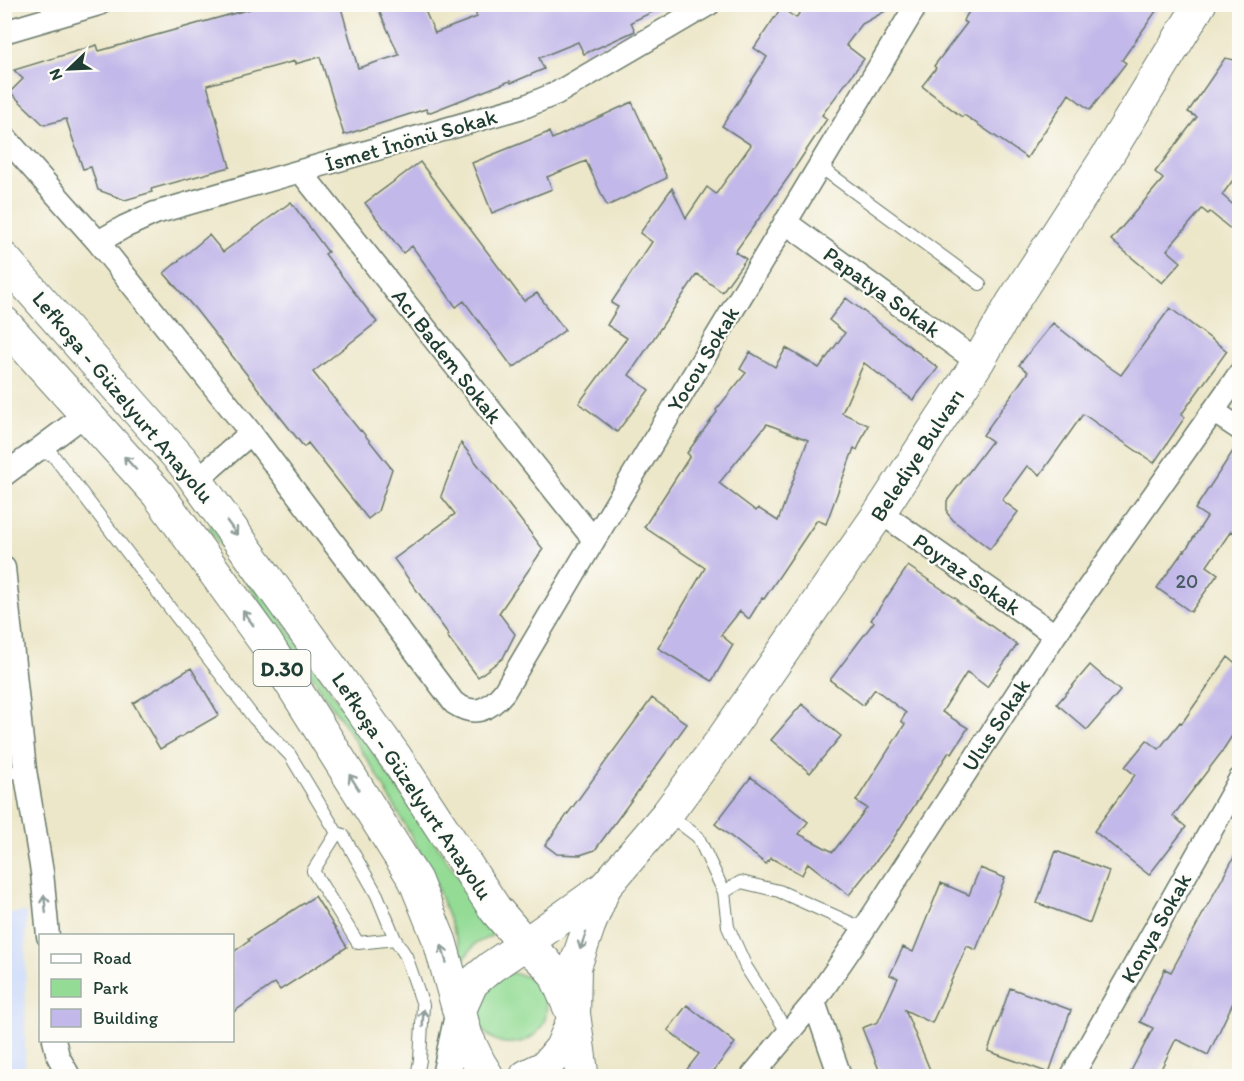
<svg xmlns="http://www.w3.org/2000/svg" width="1244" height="1081" font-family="Itim,sans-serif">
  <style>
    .built { fill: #cddbfa }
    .green { fill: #94dc96; stroke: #5a8c65; stroke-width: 1.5 }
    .building { fill: #c2b8e9; fill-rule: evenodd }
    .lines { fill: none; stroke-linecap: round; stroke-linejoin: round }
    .service-casing { stroke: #677868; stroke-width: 14 }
    .minor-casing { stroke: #677868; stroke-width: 25 }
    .tertiary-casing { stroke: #677868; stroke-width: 31 }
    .secondary-casing { stroke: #677868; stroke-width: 34 }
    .trunk-casing { stroke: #677868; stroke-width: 35 }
    .service { stroke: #fff; stroke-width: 12 }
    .minor { stroke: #fff; stroke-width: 22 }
    .tertiary { stroke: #fff; stroke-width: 28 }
    .secondary { stroke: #fff; stroke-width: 32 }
    .trunk { stroke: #fff; stroke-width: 33 }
    .oneway { stroke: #8f9e9a }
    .labels { text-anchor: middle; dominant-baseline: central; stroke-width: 4.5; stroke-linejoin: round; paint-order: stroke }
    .number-label { font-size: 20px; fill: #485c61 }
    .shield { fill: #fdfcf7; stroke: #62766e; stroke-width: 1.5 }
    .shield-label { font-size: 21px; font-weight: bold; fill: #1f3d34 }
    .street-label { font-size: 22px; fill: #1f3d34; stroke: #fdfcf7 }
  </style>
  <rect width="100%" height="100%" fill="#fdfcf7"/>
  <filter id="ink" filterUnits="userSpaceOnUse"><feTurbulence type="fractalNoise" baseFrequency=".0167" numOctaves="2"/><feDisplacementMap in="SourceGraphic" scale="12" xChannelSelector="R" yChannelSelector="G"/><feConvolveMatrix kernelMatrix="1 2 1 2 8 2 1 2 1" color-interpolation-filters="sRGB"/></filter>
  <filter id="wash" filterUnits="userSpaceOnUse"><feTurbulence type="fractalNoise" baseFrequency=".008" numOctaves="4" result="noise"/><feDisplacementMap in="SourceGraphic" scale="24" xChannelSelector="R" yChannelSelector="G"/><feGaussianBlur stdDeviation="1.35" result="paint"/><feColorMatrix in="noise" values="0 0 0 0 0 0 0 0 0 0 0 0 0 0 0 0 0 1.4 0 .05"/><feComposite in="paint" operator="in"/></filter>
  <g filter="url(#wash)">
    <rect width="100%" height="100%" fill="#ede7ca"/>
    <path class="built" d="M26 912 25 1076H5V914Z"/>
    <path class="green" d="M214 521 497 933 475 944 464 959 435 882 415 843 376 773 313 677 209 529Z
      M512 973C519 975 528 976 534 980 539 984 542 991 544 996 554 1021 533 1046 507 1043 498 1043 488 1037 483 1030 477 1022 474 1009 478 1000 479 995 486 990 490 986 498 978 501 975 512 973Z"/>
    <g id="blocks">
      <path class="building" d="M268 4H340L358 68 399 55 376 4H422L435 33 477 17 472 4H669L631 22 635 31 584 54 578 42 539 58 544 69 511 83 510 81 428 113 426 109 344 135 320 57 295 64V61L207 85 230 167 151 189 152 192 125 200 98 190 91 167 83 169 66 119 44 125 10 92 23 79 14 70 97 45 99 51Z
        M805 4H898L862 24 846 45 864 59 822 115 827 119 790 175 735 252 746 259 722 292 697 274 629 375 649 390 617 432 579 403 627 338 607 325 618 307 611 303 652 242 640 233 672 188 686 218 707 187 716 194 751 145 722 126 767 57 754 48 781 8 796 18Z
        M974 4H1161L1122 60 1126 63 1090 110 1069 94 1027 158 964 115 962 117 922 86 936 68 934 66 967 23 963 21Z
        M1225 58 1239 61V172L1222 195 1239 210V236L1210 212 1208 214 1202 209 1167 250 1181 262 1162 283 1111 240 1163 179 1155 172 1197 117 1188 112Z
        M632 102 667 178 607 206 586 161 547 177 552 189 492 213 472 163 549 132 552 139Z
        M420 162 524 301 537 293 565 330 513 368 464 301 456 307 412 246 403 253 365 203Z
        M291 202 328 252 325 254 377 322 313 372 360 431 361 430 392 469 378 511 368 519 308 443 304 447 196 310 164 273 209 235 223 252Z
        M846 298 938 368 913 400 864 363 842 413 868 425 857 450 854 448 826 524 817 520 764 599 762 598 749 619 740 611 721 635 733 645 712 681 658 648 705 568 644 527 690 456 687 453 717 412 716 410 746 373 740 369 750 352 775 367 786 348 819 368 845 333 829 320ZM767 424 808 440 778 521 758 508 756 511 719 483Z
        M1170 308 1227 351 1181 415 1185 417 1154 463 1083 414 1040 475 1027 466 1002 500 1018 512 990 549 954 521 947 513V501L992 441 983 435 1028 372 1019 365 1053 323 1102 362 1121 375Z
        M1239 442V536L1231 531 1207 566 1218 574 1191 612 1157 588 1184 550 1185 551 1207 517 1195 509Z
        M461 443 543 549 499 613 515 634 503 658 478 677 447 636 449 635 394 559 455 514 441 496Z
        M908 566 958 600 957 601 1017 645 987 687 967 672 942 712 968 728 952 753 949 752 891 842 849 895 808 863 802 875 771 858 766 864 715 824 751 777 808 822 799 834 833 852 867 808 856 801 905 724 901 721 906 713 875 689 863 705 830 680 874 622 871 620Z
        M1228 657 1239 666V725L1221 753 1173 816 1186 827 1149 875 1094 831 1135 775 1125 767 1147 740 1159 749 1180 722 1182 723Z
        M1090 665 1120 691 1087 730 1057 704Z
        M191 668 219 715 160 749 133 703Z
        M652 698 687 724 595 850 580 855 557 854 545 845Z
        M802 704 841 736 810 773 771 740Z
        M1239 848V990L1208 1055 1176 1039 1157 1077H1128L1153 1028 1140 1022 1165 969 1171 972Z
        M1056 851 1109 871 1090 923 1037 903Z
        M980 868 1005 878 976 950 967 946 932 1023 905 1010 933 1077H882L862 1028 878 1022 898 978 890 975 903 947 913 952 941 883 969 895Z
        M315 896 347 947 280 990 275 983 232 1013V953L249 941 248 939Z
        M1010 988 1071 1010 1049 1073 988 1051Z
        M687 1005 735 1043 709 1077H681L699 1054 668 1030Z"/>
    </g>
  </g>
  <g filter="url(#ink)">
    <use href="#blocks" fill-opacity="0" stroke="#677868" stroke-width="1.5"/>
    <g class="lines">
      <g class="service-casing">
        <path id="service" d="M819 166 980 284
          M35 453 52 454 254 718 290 755 337 833 343 835 377 895 395 939 406 956 423 1005 420 1060 417 1076
          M4 774 25 770
          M668 814 698 837 724 892 728 927 746 967 788 1033
          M337 833 313 871 358 943 395 939
          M724 892 741 882 779 891 864 929"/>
      </g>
      <g class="minor-casing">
        <path id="minor" d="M4 32 99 4
          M4 136 98 242 251 433 454 703C475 717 489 710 504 692L594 540 917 4
          M301 172 594 540
          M785 222 978 362
          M98 242 124 227 155 213 526 106 557 93 709 4
          M1213 411 1240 429
          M4 475 86 414
          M197 480 251 433
          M880 512 1055 635
          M4 568 25 770 42 872 48 936
          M814 1002 840 1076
          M54 1040 58 1056 69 1076
          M752 1076 814 1002 864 929 1055 635 1240 373
          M1072 1076 1240 779"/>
      </g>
      <g class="tertiary-casing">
        <path id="tertiary" d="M446 1076 460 1010"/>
      </g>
      <g class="secondary-casing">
        <path id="secondary" d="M460 1010 472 983 491 967 525 944 605 887 667 814 721 741 880 512 978 362 1012 303 1106 158 1200 4
          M526 1076 546 1066 561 1048 574 1017 575 967 589 926 605 887"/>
      </g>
      <g class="trunk-casing">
        <path id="trunk" d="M4 259 183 462 396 758 495 909 525 944 545 962 555 974 574 1017 582 1076
          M4 323 158 494 266 643 415 880 440 942 466 1036 479 1063 487 1076"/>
      </g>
      <use href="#service" class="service"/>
      <use href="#minor" class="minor"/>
      <use href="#tertiary" class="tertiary"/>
      <use href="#secondary" class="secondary"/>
      <use href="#trunk" class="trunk"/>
    </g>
    <defs><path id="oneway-shaft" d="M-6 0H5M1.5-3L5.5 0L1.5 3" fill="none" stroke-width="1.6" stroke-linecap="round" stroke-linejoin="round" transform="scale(1.5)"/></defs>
    <g class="oneway">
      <use href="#oneway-shaft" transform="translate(130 463) rotate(-132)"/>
      <use href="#oneway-shaft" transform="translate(232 528) rotate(54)"/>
      <use href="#oneway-shaft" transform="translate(248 618) rotate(-126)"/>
      <use href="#oneway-shaft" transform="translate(354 782) rotate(-122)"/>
      <use href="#oneway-shaft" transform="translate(45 904) rotate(-95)"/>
      <use href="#oneway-shaft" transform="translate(583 941) rotate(109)"/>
      <use href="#oneway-shaft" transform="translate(444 954) rotate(-106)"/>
      <use href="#oneway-shaft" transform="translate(423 1018) rotate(-88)"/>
    </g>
  </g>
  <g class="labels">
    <g class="number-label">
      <text x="1187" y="581">20</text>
    </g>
    <rect class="shield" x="253.5" y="650" width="57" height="36" rx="4.5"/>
    <g class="shield-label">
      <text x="282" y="668">D.30</text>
    </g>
    <g class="street-label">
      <text transform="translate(411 140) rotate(-16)">İsmet İnönü Sokak</text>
      <text transform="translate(882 292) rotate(36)">Papatya Sokak</text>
      <text transform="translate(447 356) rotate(52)">Acı Badem Sokak</text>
      <text transform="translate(703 359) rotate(-59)">Yocou Sokak</text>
      <text transform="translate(123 397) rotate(50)">Lefkoşa - Güzelyurt Anayolu</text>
      <text transform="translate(917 455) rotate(-57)">Belediye Bulvarı</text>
      <text transform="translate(967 574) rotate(35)">Poyraz Sokak</text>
      <text transform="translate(996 725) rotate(-57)">Ulus Sokak</text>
      <text transform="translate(412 786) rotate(56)">Lefkoşa - Güzelyurt Anayolu</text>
      <text transform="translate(1156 928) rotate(-61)">Konya Sokak</text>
    </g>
  </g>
  <rect width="1244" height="1081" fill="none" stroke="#fdfcf7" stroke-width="24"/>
  <rect x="39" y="934" width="195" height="108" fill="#fdfcf7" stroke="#a4b0a9" stroke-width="1.5"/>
  <rect x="51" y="954" width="30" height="9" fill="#ffffff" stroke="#a4b0a9" stroke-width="1.5"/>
  <text x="93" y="964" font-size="18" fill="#1f3d34">Road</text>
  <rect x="51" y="979" width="30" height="18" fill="#94dc96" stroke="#a4b0a9" stroke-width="1.5"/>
  <text x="93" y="994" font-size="18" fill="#1f3d34">Park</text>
  <rect x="51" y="1009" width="30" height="18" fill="#c2b8e9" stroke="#a4b0a9" stroke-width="1.5"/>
  <text x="93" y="1024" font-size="18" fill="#1f3d34">Building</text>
  <g transform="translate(69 69) rotate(247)" stroke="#fdfcf7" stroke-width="4.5" paint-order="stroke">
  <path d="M0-4.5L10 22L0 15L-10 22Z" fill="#1f3d34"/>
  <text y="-9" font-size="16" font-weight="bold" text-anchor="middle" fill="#1f3d34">N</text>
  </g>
</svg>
